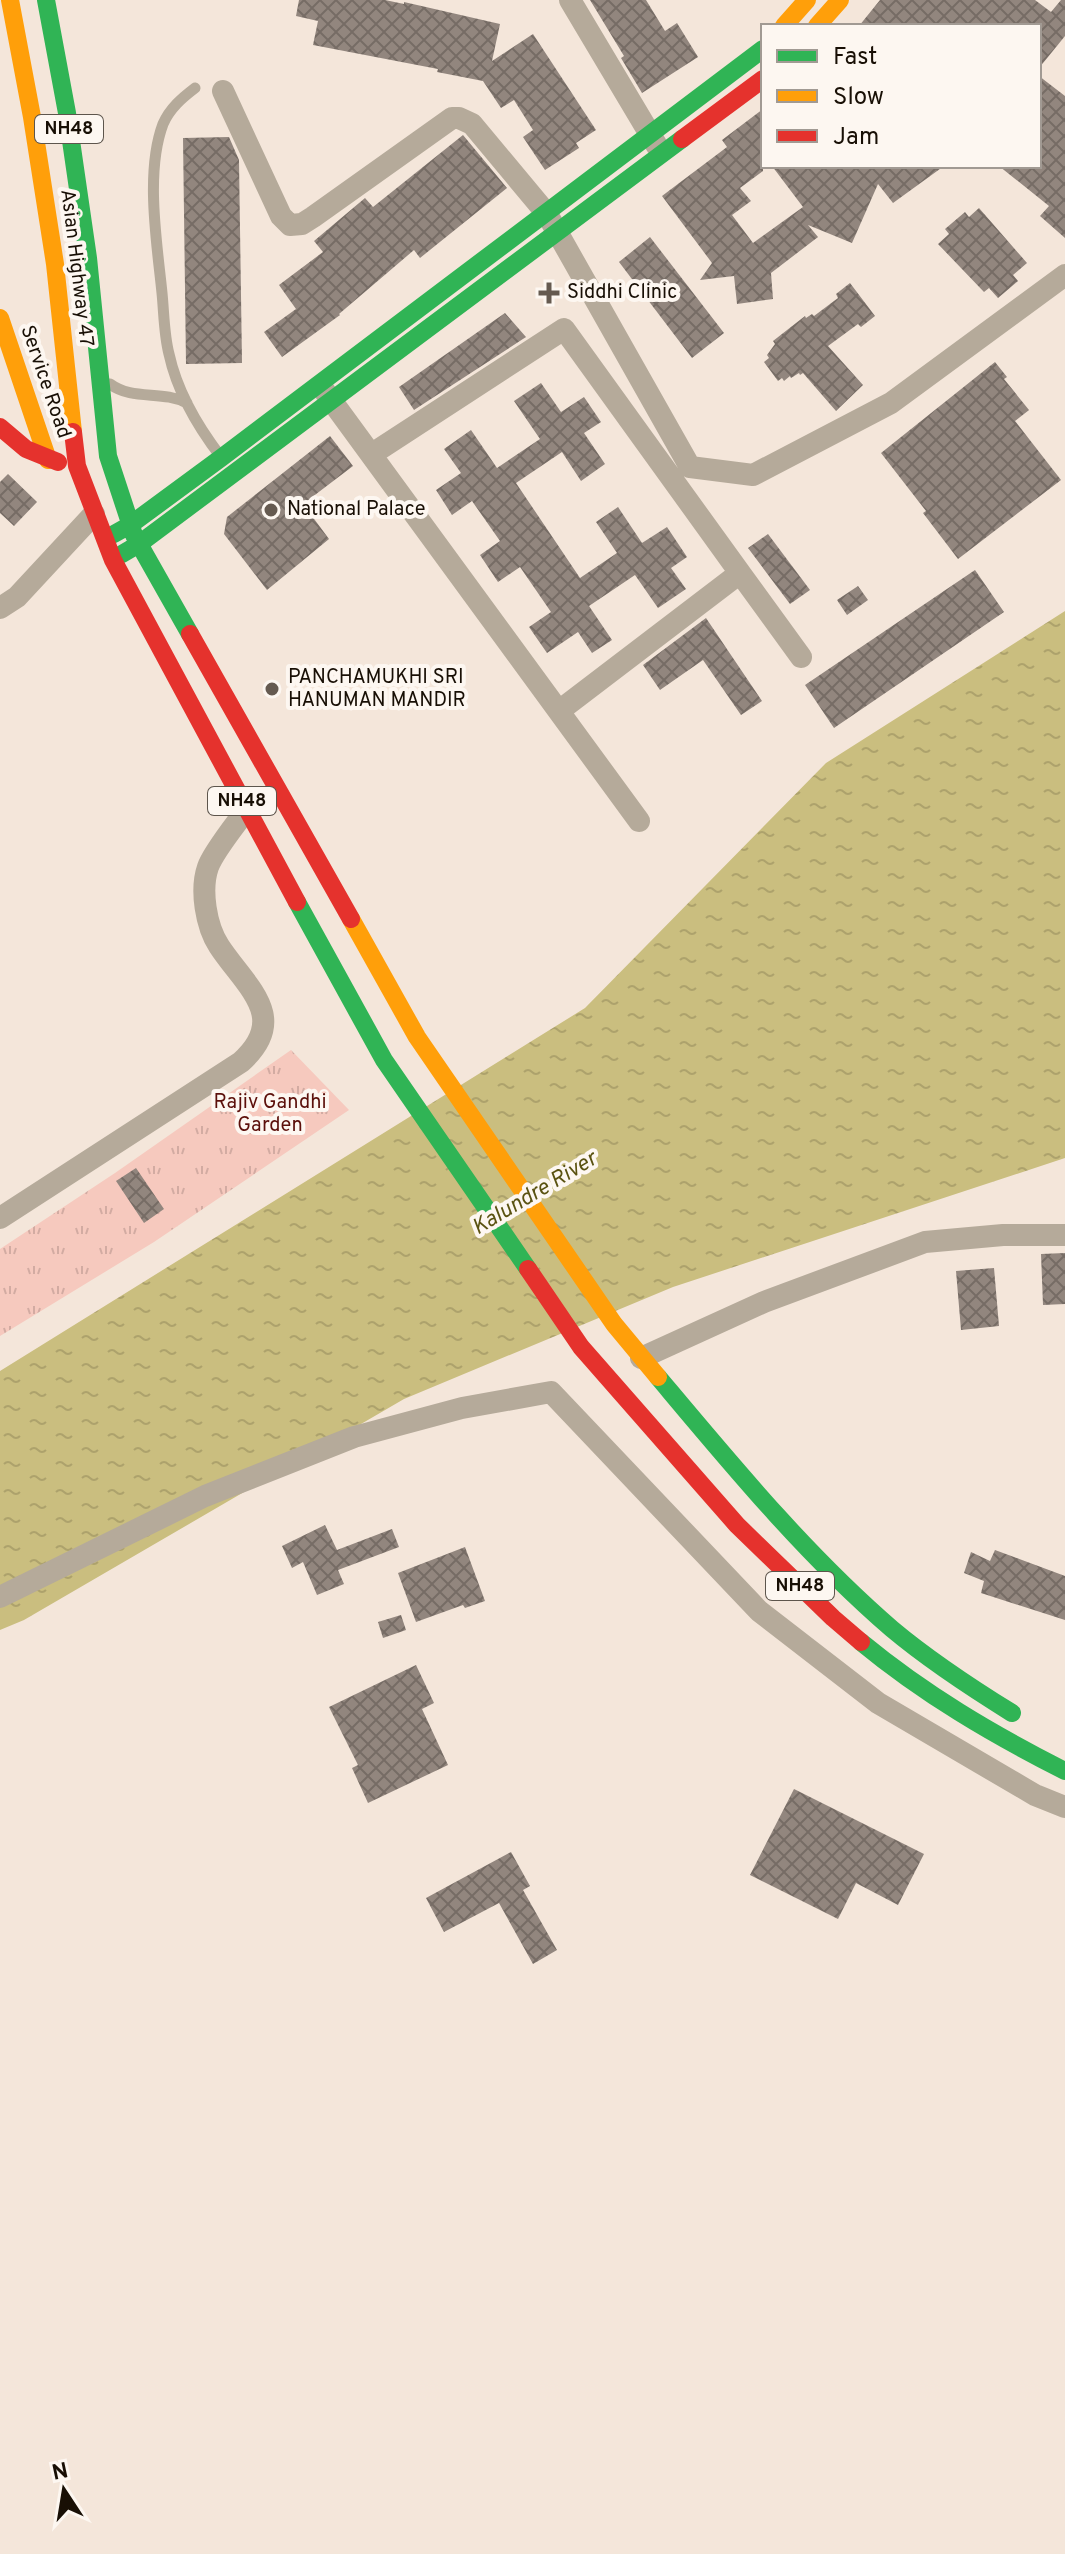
<svg xmlns="http://www.w3.org/2000/svg" width="1065" height="2554" font-family="Overpass,sans-serif">
  <style>
    .park { fill: url(#park-tufts) }
    .water { fill: url(#water-ripples) }
    .building { fill: url(#building-cross-hatch) }
    .lines { fill: none; stroke-linecap: round; stroke-linejoin: round }
    .lane { stroke: #b5aa9a; stroke-width: 11 }
    .street { stroke: #b5aa9a; stroke-width: 22 }
    .fast { stroke: #30b455; stroke-width: 18 }
    .slow { stroke: #ff9f0a; stroke-width: 18 }
    .jam { stroke: #e5322d; stroke-width: 18 }
    .poi-dot { fill: #655a50; stroke: #fdf7f1; stroke-width: 3 }
    .labels { text-anchor: middle; dominant-baseline: central; stroke-width: 8; stroke-linejoin: round; paint-order: stroke }
    .shield { fill: #fdf7f1; stroke: #5d554c; stroke-width: 2 }
    .shield-label { font-size: 18px; font-weight: bold; fill: #180f05 }
    .street-label { font-size: 20px; fill: #180f05; stroke: #fdf7f1 }
    .poi-label { font-size: 20px; fill: #180f05; stroke: #fdf7f1; text-anchor: start }
    .park-label { font-size: 20px; fill: #5c100b; stroke: #fdf7f1 }
    .water-label { font-size: 22px; font-style: italic; fill: #5a5211; stroke: #fdf7f1 }
  </style>
  <defs>
    <pattern id="park-tufts" width="24" height="20" patternUnits="userSpaceOnUse" patternTransform="scale(2)"><rect width="24" height="20" fill="#f6c9be"/><path d="M3 7l-1-3M5 7V3M7 7l1-3M15 17l-1-3M17 17v-4M19 17l1-3" fill="none" stroke="#d2aba2"/></pattern>
    <pattern id="water-ripples" width="26" height="14" patternUnits="userSpaceOnUse" patternTransform="scale(2)"><rect width="26" height="14" fill="#cabe7f"/><path d="M2 4q2-2 4 0t4 0M15 11q2-2 4 0t4 0" fill="none" stroke="#ada26c"/></pattern>
    <pattern id="building-cross-hatch" width="8" height="8" patternUnits="userSpaceOnUse" patternTransform="scale(2)"><rect width="8" height="8" fill="#92867e"/><path d="M0 0l8 8M0 8l8-8" fill="none" stroke="#766c65"/></pattern>
  </defs>
  <rect width="100%" height="100%" fill="#f4e6da"/>
  <path class="park" d="M291 1050 349 1110 154 1242 0 1336V1249L115 1173Z"/>
  <path class="water" d="M1065 611V1158L673 1287 404 1399 24 1620 0 1630V1371L585 1008 826 763Z"/>
  <path class="building" d="M299 0H385L404 4V2L500 24 492 61 533 34 596 130 576 143 579 148 545 170 523 137 533 130 514 100 501 108 483 81 437 72 438 69 313 45 318 21 296 16Z
    M590 0H646L665 31 677 23 698 57 642 93 621 58 624 56Z
    M880 0H1035L1051 12 1061 0H1065V36L1039 68V26H859Z
    M1039 76 1065 96V238L1040 216 1049 206 999 166H1039Z
    M763 109V171L740 188 751 201 732 215 753 243 803 207 772 166H944L893 203 878 184 852 243 808 225 818 237 771 273 773 299 737 304 734 276 700 280 712 263 662 196 727 147 722 140Z
    M463 135 507 188 420 258 414 250 339 314 340 315 282 357 264 332 296 309 279 285 323 252 314 241 365 198 373 207Z
    M229 137 239 160 242 363 186 364 183 138Z
    M979 208 1027 263 1013 275 1018 281 998 298 989 288 984 292 938 244 949 234 945 229 965 212 969 217Z
    M650 237 724 333 692 358 619 262Z
    M850 283 875 316 861 327 858 324 828 346 863 385 836 411 803 373 800 375 799 373 791 378 790 376 784 381 782 378 778 381 764 362 769 358 767 355 775 344 773 341 805 316 806 318 812 314 814 316 838 298 836 294Z
    M505 313 526 337 414 410 399 387Z
    M995 362 1007 377 1004 379 1029 410 1015 421 1061 480 958 559 923 513 926 511 881 453Z
    M541 383 561 412 584 397 601 422 584 433 605 464 581 481 562 452 516 483 580 578 617 553 596 522 618 507 642 543 667 527 687 557 671 568 686 589 658 608 635 575 589 606 612 640 592 653 578 632 547 653 529 627 551 612 520 567 498 582 480 555 500 541 472 501 452 515 436 490 461 473 444 449 471 430 497 468 540 439 514 401Z
    M330 436 353 466 303 504 329 539 267 590 224 534 227 517Z
    M8 474 37 502 14 526 0 513V482Z
    M768 534 810 590 790 604 748 548Z
    M975 570 1004 612 834 728 805 685Z
    M858 586 868 600 847 615 837 600Z
    M706 618 762 701 741 715 703 660 660 690 643 665Z
    M136 1168 164 1209 144 1223 116 1181Z
    M1065 1253V1304L1043 1305 1041 1254Z
    M994 1268 999 1326 961 1330 956 1271Z
    M325 1525 337 1550 392 1529 399 1547 338 1570 344 1584 317 1595 303 1562 292 1568 282 1546Z
    M465 1547 485 1601 465 1608 463 1605 416 1622 398 1573Z
    M995 1550 1065 1576V1620L981 1593 984 1581 964 1573 971 1552 990 1561Z
    M401 1615 406 1630 383 1638 378 1622Z
    M416 1665 434 1703 422 1709 448 1765 368 1803 352 1768 358 1765 329 1707Z
    M794 1789 924 1854 898 1905 856 1883 838 1919 750 1875Z
    M511 1852 530 1886 523 1890 557 1950 533 1964 499 1903 444 1932 426 1898Z"/>
  <g class="lines">
    <path class="lane" d="M195 88C182 98 170 108 163 124 145 172 157 243 162 293 164 313 164 335 169 354 177 391 198 427 221 457
      M110 384C133 401 162 390 187 403"/>
    <path class="street" d="M570 0 657 146
      M223 91 281 216 290 225 302 224 313 217 452 118H459L472 124 547 214 690 467 753 475 891 403 1065 275
      M323 389 639 821
      M372 454 564 329 740 573 559 711
      M740 573 801 657
      M0 608 17 597 94 514
      M0 1218 241 1062C291 1017 245 986 219 946 206 926 200 890 208 867 213 852 236 824 246 810
      M641 1358 764 1302 925 1242 1003 1235H1065
      M0 1597 205 1496 354 1437 462 1408 551 1392 759 1611 878 1703 1035 1795 1065 1807"/>
    <path class="fast" d="M46 0 67 113 88 258 108 456 134 535 190 634
      M114 534 130 525 221 458 763 49
      M122 554 139 544 682 139
      M297 902 384 1060 528 1269
      M658 1377C731 1464 805 1554 892 1629 929 1660 970 1687 1012 1713
      M861 1642C924 1694 992 1734 1065 1771"/>
    <path class="slow" d="M10 0 32 117 55 264 73 432
      M784 26 807 0
      M817 26 840 0
      M0 318 48 460
      M351 919 417 1037 614 1324 658 1377"/>
    <path class="jam" d="M682 139 763 79
      M0 427 26 449 58 462
      M73 432 77 466 113 560 297 902
      M190 634 351 919
      M528 1269 581 1347 737 1525 833 1618 861 1642"/>
  </g>
  <g class="poi-dot">
    <path d="M545 281h8v8h8v8h-8v8h-8v-8h-8v-8h8z"/>
    <circle cx="271" cy="510" r="8"/>
    <circle cx="272" cy="689" r="8"/>
  </g>
  <g class="labels">
    <g class="shield">
      <rect x="35" y="115" width="68" height="28" rx="6"/>
      <rect x="208" y="787" width="68" height="28" rx="6"/>
      <rect x="766" y="1572" width="68" height="28" rx="6"/>
    </g>
    <g class="shield-label">
      <text x="69" y="129">NH48</text>
      <text x="242" y="801">NH48</text>
      <text x="800" y="1586">NH48</text>
    </g>
    <g class="street-label">
      <text transform="translate(76 268) rotate(83)">Asian Highway 47</text>
      <text transform="translate(45 382) rotate(71)">Service Road</text>
    </g>
    <g class="poi-label">
      <text x="567" y="293">Siddhi Clinic</text>
      <text x="287" y="510">National Palace</text>
      <text x="288" y="678">PANCHAMUKHI SRI<tspan x="288" dy="23">HANUMAN MANDIR</tspan></text>
    </g>
    <g class="park-label">
      <text x="270" y="1103">Rajiv Gandhi<tspan x="270" dy="23">Garden</tspan></text>
    </g>
    <g class="water-label">
      <text transform="translate(535 1194) rotate(-31)">Kalundre River</text>
    </g>
  </g>
  <rect x="761" y="24" width="280" height="144" fill="#fdf7f1" stroke="#a19a93" stroke-width="2"/>
  <rect x="777" y="50" width="40" height="12" fill="#30b455" stroke="#a19a93" stroke-width="2"/>
  <text x="833" y="64" font-size="24" fill="#180f05">Fast</text>
  <rect x="777" y="90" width="40" height="12" fill="#ff9f0a" stroke="#a19a93" stroke-width="2"/>
  <text x="833" y="104" font-size="24" fill="#180f05">Slow</text>
  <rect x="777" y="130" width="40" height="12" fill="#e5322d" stroke="#a19a93" stroke-width="2"/>
  <text x="833" y="144" font-size="24" fill="#180f05">Jam</text>
  <g transform="translate(64 2490) rotate(348)" stroke="#fdf7f1" stroke-width="6" paint-order="stroke">
  <path d="M0-6L14 30L0 20L-14 30Z" fill="#180f05"/>
  <text y="-12" font-size="22" font-weight="bold" text-anchor="middle" fill="#180f05">N</text>
  </g>
</svg>
